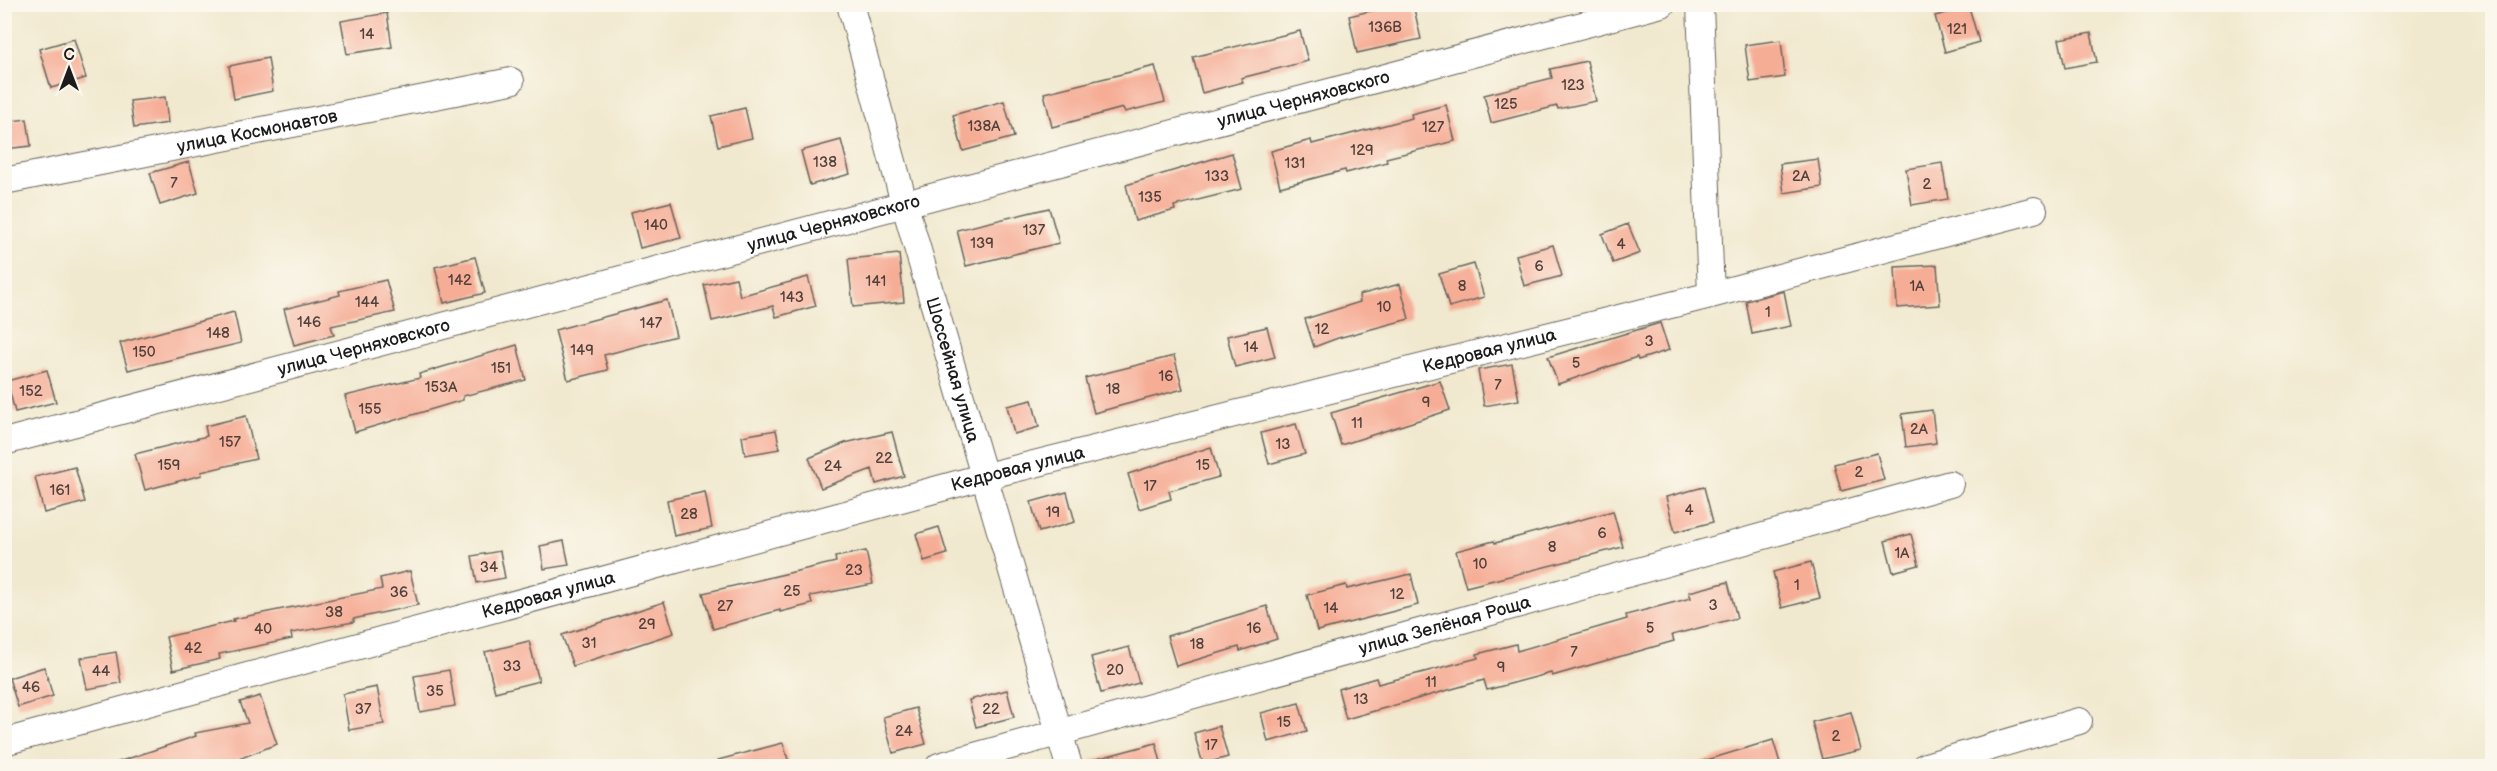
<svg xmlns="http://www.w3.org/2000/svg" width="2497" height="771" font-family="'Balsamiq Sans',sans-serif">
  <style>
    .building { fill: #f6ad96 }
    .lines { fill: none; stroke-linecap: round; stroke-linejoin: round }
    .minor-casing { stroke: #67645b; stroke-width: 28 }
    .minor { stroke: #fff; stroke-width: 26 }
    .labels { text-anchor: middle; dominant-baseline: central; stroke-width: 6; stroke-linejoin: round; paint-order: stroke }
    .number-label { font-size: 15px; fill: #52403a }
    .street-label { font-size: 18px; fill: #1c1c1c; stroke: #fbf7ec }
  </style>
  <rect width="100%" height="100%" fill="#fbf7ec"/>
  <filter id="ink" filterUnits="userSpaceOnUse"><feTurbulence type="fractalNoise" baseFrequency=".0167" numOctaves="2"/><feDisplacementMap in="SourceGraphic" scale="12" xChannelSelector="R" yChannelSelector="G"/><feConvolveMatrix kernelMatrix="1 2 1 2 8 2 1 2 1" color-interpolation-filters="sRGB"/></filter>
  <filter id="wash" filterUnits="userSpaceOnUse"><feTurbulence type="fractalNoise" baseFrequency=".008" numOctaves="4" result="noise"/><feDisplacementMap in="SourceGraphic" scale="24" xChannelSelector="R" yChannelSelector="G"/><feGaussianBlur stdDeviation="1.35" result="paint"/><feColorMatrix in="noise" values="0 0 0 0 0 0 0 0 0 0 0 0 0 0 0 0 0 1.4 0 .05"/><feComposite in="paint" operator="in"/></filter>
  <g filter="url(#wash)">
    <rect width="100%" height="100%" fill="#f1e9cf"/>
    <g id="blocks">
      <path class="building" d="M1400 4H1413L1421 39 1357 53 1349 16Z
        M1969 7 1979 42 1945 52 1935 16Z
        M387 13 392 47 347 54 341 21Z
        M1300 31 1308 61 1241 78 1243 82 1202 93 1193 57Z
        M2091 33 2097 62 2065 68 2059 39Z
        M74 39 86 78 51 88 39 49Z
        M1781 40 1785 77 1750 82 1745 45Z
        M268 58 273 91 234 99 229 66Z
        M1587 61 1596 101 1558 109 1557 106 1491 123 1484 95 1552 78 1550 69Z
        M1155 66 1165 102 1125 112 1123 108 1052 127 1044 93Z
        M165 97 168 123 134 128 130 101Z
        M1004 101 1014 137 963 151 953 115Z
        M1446 105 1455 141 1386 158 1387 162 1346 173 1345 170 1280 187 1271 151 1311 140 1312 144 1412 118 1411 114Z
        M745 108 752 138 718 146 711 116Z
        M27 119 31 146 4 149V122Z
        M841 140 850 174 810 185 801 151Z
        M1232 153 1242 189 1174 206 1175 210 1135 221 1126 185Z
        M1818 159 1822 187 1784 193 1780 164Z
        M189 162 198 193 160 205 150 173Z
        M1942 163 1948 199 1912 205 1906 169Z
        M671 202 681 238 640 248 631 212Z
        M1049 208 1059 243 966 266 957 230Z
        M1628 224 1640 253 1613 263 1602 234Z
        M1553 245 1562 276 1524 286 1516 255Z
        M899 254 904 302 853 307 848 259Z
        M475 257 485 293 444 303 435 267Z
        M1474 264 1484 297 1449 307 1439 274Z
        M1937 265 1940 305 1897 308 1895 267Z
        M808 277 816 306 776 317 773 306 712 321 704 285 736 278 740 296Z
        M386 280 395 312 331 326 334 335 294 345 284 309 340 295 339 291Z
        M1400 284 1409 319 1338 338 1314 347 1305 319 1360 302 1359 295Z
        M1784 291 1791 326 1752 334 1746 301Z
        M667 300 676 336 604 355 608 370 568 380 555 330Z
        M234 312 241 343 128 370 120 343Z
        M1660 323 1669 350 1638 360 1637 357 1558 384 1548 357Z
        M1267 327 1275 357 1235 367 1227 336Z
        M517 345 526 380 463 396V400L355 432 345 396 420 378 419 374Z
        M1174 356 1183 389 1094 413 1085 378Z
        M1512 364 1519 400 1484 406 1478 370Z
        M47 370 56 402 15 412 7 381Z
        M1440 381 1450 410 1341 445 1331 413Z
        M1032 400 1039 427 1014 434 1007 406Z
        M1932 410 1936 443 1906 447 1902 414Z
        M246 416 256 459 201 472 202 475 145 490 135 454 207 436 205 426Z
        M1296 424 1305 454 1269 464 1261 433Z
        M776 430 780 449 745 455 742 436Z
        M892 432 904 476 876 484 872 469 821 488 809 458 845 443Z
        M1211 447 1219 477 1169 491 1171 499 1139 509 1128 474Z
        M1877 453 1884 480 1841 491 1834 464Z
        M75 467 85 502 44 513 35 477Z
        M1704 487 1713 522 1675 532 1666 497Z
        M705 492 712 528 674 536 667 500Z
        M1067 492 1075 522 1039 532 1031 502Z
        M1613 511 1623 547 1466 587 1456 551 1494 541 1495 543Z
        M939 527 947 554 924 561 916 534Z
        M1911 534 1919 565 1893 572 1885 541Z
        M564 541 569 565 544 569 540 546Z
        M500 551 505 578 477 583 472 556Z
        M866 551 873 584 810 596 812 604 780 612V610L713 629 703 593 836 562 835 557Z
        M1811 562 1820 598 1782 608 1773 572Z
        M410 571 418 605 353 619 354 622 291 633 292 639 219 654 220 659 173 670 166 637 234 621 233 619 382 589 380 578Z
        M1411 574 1418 605 1317 631 1307 595 1346 585 1347 589Z
        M1728 582 1737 618 1672 635 1674 641 1552 676 1551 673 1487 690 1484 680 1346 719 1338 689 1376 678 1378 684 1478 658 1477 654 1516 644 1517 651 1627 619 1626 615 1691 598 1689 592Z
        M664 602 674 633 573 666 562 635Z
        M1267 606 1277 639 1240 651 1239 647 1176 666 1167 636Z
        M529 641 539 681 495 692 485 652Z
        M1129 647 1139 683 1101 693 1091 657Z
        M116 652 121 683 87 689 81 658Z
        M44 667 53 696 18 707 9 678Z
        M449 670 455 706 420 712 414 676Z
        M377 687 384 724 349 730 343 694Z
        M1007 690 1014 717 976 727 969 700Z
        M260 696 277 744 236 760V763L215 766H115V763L196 736 195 733 248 723 240 702Z
        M1299 703 1307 731 1268 742 1261 713Z
        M916 708 926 744 893 753 883 717Z
        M1851 712 1861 750 1822 759 1812 722Z
        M1219 726 1228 757 1203 764 1194 733Z
        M1773 740 1781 766H1701L1700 762Z
        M783 743 790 766H719L718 760Z
        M1156 743 1162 766H1093L1092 760Z"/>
    </g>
  </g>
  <g filter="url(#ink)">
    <use href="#blocks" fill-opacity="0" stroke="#67645b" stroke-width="1.5"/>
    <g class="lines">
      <g class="minor-casing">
        <g id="minor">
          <path id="s1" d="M850 4 905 206 1069 766"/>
          <path d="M1700 4 1711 295"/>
          <path id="s2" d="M4 181 511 81"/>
          <path id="s3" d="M4 442 1662 4"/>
          <path id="s4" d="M4 742 986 476 1711 295 2034 210"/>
          <path id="s5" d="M939 766 1950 484"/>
          <path d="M1926 766 2079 721"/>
        </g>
      </g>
      <use href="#minor" class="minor"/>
    </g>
  </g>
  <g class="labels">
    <g class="number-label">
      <text x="1385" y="27">136В</text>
      <text x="1957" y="29">121</text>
      <text x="367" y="34">14</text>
      <text x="1573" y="85">123</text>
      <text x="1506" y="104">125</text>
      <text x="984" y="126">138А</text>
      <text x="1433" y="127">127</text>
      <text x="1362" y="150">129</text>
      <text x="825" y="162">138</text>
      <text x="1295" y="163">131</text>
      <text x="1217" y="176">133</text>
      <text x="1801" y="176">2А</text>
      <text x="174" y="183">7</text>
      <text x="1927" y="184">2</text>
      <text x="1150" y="197">135</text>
      <text x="656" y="225">140</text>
      <text x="1034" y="230">137</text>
      <text x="982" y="243">139</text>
      <text x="1621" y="244">4</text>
      <text x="1539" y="266">6</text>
      <text x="460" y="280">142</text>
      <text x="876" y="281">141</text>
      <text x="1462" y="286">8</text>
      <text x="1917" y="286">1А</text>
      <text x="792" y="297">143</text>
      <text x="367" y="302">144</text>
      <text x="1384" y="307">10</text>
      <text x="1768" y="312">1</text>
      <text x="309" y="322">146</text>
      <text x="651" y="323">147</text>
      <text x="1322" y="329">12</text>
      <text x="218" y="333">148</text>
      <text x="1649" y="341">3</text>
      <text x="1251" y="347">14</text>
      <text x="582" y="350">149</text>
      <text x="144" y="352">150</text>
      <text x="1576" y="363">5</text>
      <text x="501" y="368">151</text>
      <text x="1166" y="376">16</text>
      <text x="1498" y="385">7</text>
      <text x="441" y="387">153А</text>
      <text x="1113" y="389">18</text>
      <text x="31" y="391">152</text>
      <text x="1426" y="402">9</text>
      <text x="370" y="409">155</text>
      <text x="1357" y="423">11</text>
      <text x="1919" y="429">2А</text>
      <text x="230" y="442">157</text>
      <text x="1283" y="444">13</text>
      <text x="884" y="458">22</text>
      <text x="169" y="465">159</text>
      <text x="1203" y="465">15</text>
      <text x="833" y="466">24</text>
      <text x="1859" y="472">2</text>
      <text x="1150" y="486">17</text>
      <text x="60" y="490">161</text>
      <text x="1689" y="510">4</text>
      <text x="1053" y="512">19</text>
      <text x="689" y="514">28</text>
      <text x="1602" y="533">6</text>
      <text x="1552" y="547">8</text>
      <text x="1902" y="553">1А</text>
      <text x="1480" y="564">10</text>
      <text x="489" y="567">34</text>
      <text x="854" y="570">23</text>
      <text x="1797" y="585">1</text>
      <text x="792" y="591">25</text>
      <text x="399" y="592">36</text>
      <text x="1397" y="594">12</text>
      <text x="1713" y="605">3</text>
      <text x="725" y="606">27</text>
      <text x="1331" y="608">14</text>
      <text x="334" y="612">38</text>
      <text x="647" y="624">29</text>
      <text x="1254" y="628">16</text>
      <text x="1650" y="628">5</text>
      <text x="263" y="629">40</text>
      <text x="589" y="643">31</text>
      <text x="1197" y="644">18</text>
      <text x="193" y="648">42</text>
      <text x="1574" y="652">7</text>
      <text x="512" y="666">33</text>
      <text x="1501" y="667">9</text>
      <text x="1115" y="670">20</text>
      <text x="101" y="671">44</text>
      <text x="1431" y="682">11</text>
      <text x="31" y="687">46</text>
      <text x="435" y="691">35</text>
      <text x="1361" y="699">13</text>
      <text x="363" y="709">37</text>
      <text x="991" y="709">22</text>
      <text x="1284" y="722">15</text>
      <text x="904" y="731">24</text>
      <text x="1836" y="736">2</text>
      <text x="1211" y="745">17</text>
    </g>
    <g class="street-label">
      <text stroke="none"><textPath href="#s3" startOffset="1344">улица Черняховского</textPath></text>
      <text stroke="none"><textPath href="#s2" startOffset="258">улица Космонавтов</textPath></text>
      <text stroke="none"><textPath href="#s3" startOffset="858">улица Черняховского</textPath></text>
      <text stroke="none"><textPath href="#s3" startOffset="372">улица Черняховского</textPath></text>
      <text stroke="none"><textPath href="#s4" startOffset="1536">Кедровая улица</textPath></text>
      <text stroke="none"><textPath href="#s1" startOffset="380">Шоссейная улица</textPath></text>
      <text stroke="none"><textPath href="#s4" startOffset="1050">Кедровая улица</textPath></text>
      <text stroke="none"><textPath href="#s4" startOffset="564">Кедровая улица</textPath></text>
      <text stroke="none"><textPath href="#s5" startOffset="525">улица Зелёная Роща</textPath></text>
    </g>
  </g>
  <rect width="2497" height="771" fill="none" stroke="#fbf7ec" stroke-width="24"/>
  <g transform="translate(69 69)" stroke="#fbf7ec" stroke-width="4.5" paint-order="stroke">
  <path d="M0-4.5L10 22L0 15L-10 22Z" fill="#1c1c1c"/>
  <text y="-9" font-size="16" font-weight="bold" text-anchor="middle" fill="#1c1c1c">С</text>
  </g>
</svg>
